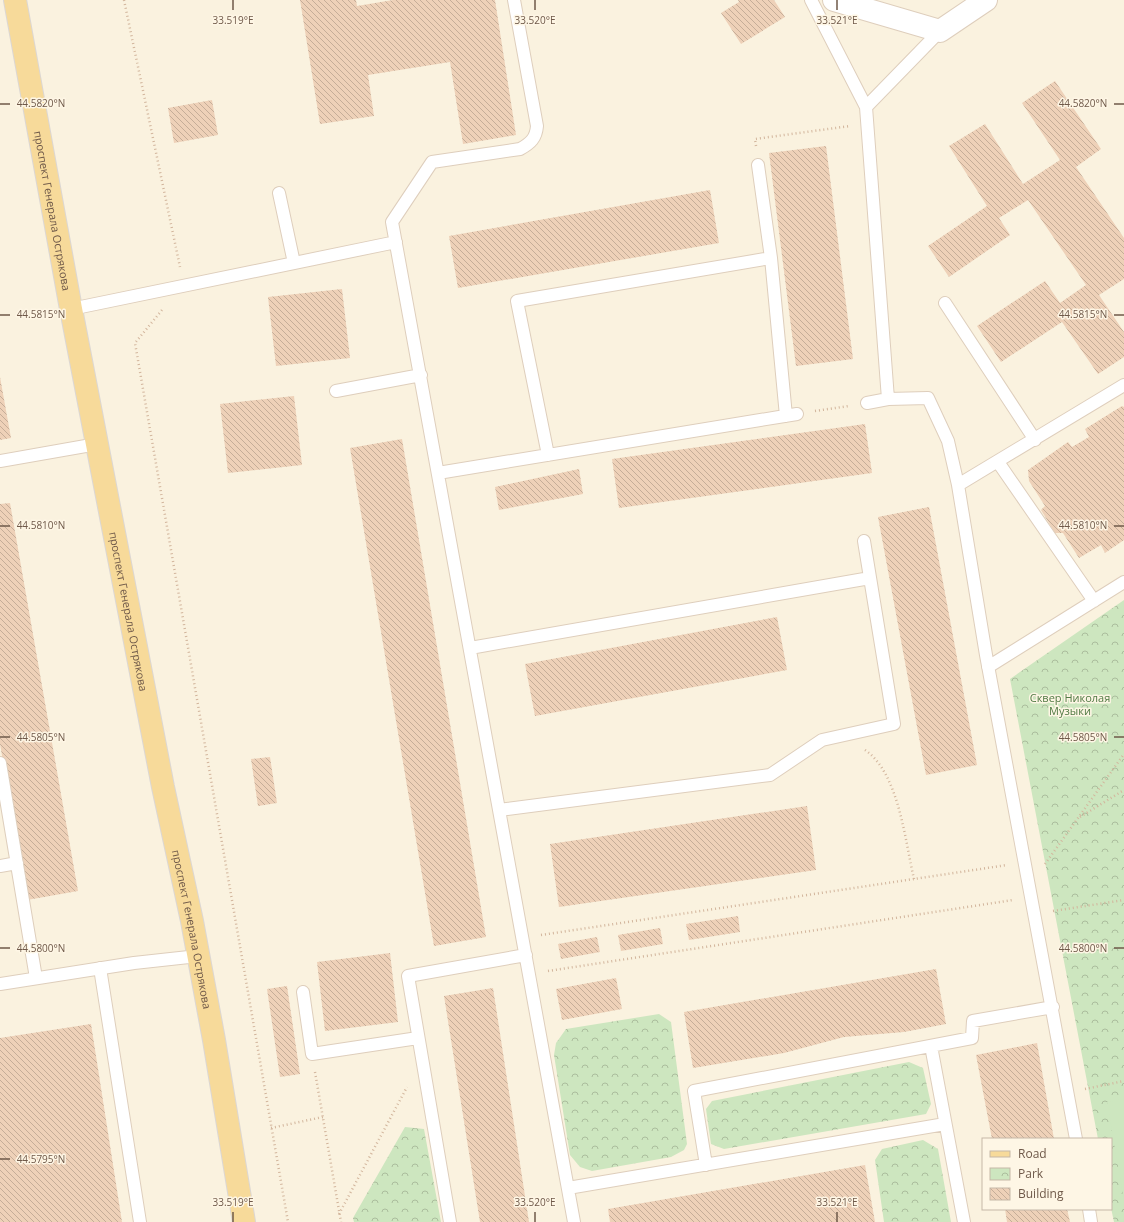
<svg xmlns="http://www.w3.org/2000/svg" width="1124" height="1222" font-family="'Open Sans',sans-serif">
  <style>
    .park { fill: url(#park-crowns) }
    .pitch { fill: #cde6bf }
    .building { fill: url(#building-back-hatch) }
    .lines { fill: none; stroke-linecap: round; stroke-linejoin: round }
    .service-casing { stroke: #decebc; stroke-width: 14 }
    .minor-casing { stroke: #decebc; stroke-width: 24 }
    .primary-casing { stroke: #dcd7d3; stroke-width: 24 }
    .path { stroke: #d2b59c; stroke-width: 2.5; stroke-dasharray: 1 3; stroke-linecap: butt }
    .service { stroke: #fff; stroke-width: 12 }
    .minor { stroke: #fff; stroke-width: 22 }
    .primary { stroke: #f7da9a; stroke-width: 22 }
    .ticks { fill: none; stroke: #6f5949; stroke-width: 1.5 }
    .labels { text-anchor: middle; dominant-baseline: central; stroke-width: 3; stroke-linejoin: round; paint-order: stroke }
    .street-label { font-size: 11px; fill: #6f5949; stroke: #fef6e5 }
    .park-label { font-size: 11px; fill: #517a44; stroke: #fef6e5 }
    .ticks-label { font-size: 10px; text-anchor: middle; fill: #6f5949; stroke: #fef6e5; stroke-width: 3; stroke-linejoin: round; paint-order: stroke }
  </style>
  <defs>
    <pattern id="park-crowns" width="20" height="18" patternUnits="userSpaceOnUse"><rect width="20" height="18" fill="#cde6bf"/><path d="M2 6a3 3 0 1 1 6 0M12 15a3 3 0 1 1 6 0" fill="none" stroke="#abbd9d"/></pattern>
    <pattern id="building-back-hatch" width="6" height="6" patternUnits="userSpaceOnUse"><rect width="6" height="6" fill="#eed1b8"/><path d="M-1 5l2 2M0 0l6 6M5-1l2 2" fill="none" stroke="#c5ad98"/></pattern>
  </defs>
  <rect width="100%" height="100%" fill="#faf2df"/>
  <path class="park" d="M1124 600V1222H1114L1111 1208V1139H1098L1010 679Z
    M659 1014 671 1022 687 1144 684 1150 671 1157 592 1171 580 1167 570 1155 554 1055 556 1043 566 1029Z
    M909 1062 923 1068 931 1104 926 1114 724 1149 711 1144 706 1109 712 1101Z
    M405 1127 424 1129 441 1222H354L353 1218Z
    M923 1140 938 1149 951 1222H884L875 1160 882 1149Z"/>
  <path class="pitch" d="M1124 1099V1201L1107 1102Z"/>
  <path class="building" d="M300 0H356L357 6 393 0H495L516 135 463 144 450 62 368 75 374 116 320 124Z
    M738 0H774L785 17 741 44 721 13 739 2Z
    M1055 81 1101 149 1076 167 1124 238V279L1099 295 1124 332V357L1098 374 1062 322 1001 362 977 326 1045 281 1060 303 1086 285 1028 200 999 218 1010 235 949 277 928 246 987 206 949 146 985 124 1023 184 1060 160 1022 103Z
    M212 100 218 135 174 143 168 108Z
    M826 146 853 359 796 366 769 153Z
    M710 190 719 243 458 288 449 236Z
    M342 289 350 358 276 366 268 297Z
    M0 377 11 438 0 440Z
    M294 396 302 465 228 473 220 404Z
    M1122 406 1124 407V540L1105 553 1101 545 1079 558 1063 533H1055L1041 510 1045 506 1029 481 1028 470 1068 442 1072 447 1089 437 1085 429Z
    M865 424 872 473 619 508 612 459Z
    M402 439 486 937 434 946 350 448Z
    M579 469 583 494 499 510 495 487Z
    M10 503 78 891 27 900 0 744V504Z
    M929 507 977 765 926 775 878 517Z
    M777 617 787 670 535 716 525 664Z
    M270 757 277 803 258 806 251 759Z
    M807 806 816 870 559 907 550 844Z
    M738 916 740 932 689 940 686 924Z
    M660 928 663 944 621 951 618 935Z
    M597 937 600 952 561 959 558 944Z
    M390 953 398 1022 325 1031 317 962Z
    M936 969 946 1024 904 1032 844 1037 784 1053 693 1068 684 1012Z
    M616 978 622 1009 562 1020 556 989Z
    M287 986 300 1074 280 1077 267 989Z
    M493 988 529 1222H480L444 996Z
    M91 1024 122 1222H0V1038Z
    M1037 1043 1054 1139H992L976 1055Z
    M865 1165 875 1222H610L608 1209Z
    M1005 1209H1067L1070 1222H1007Z"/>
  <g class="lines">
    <g class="service-casing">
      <path id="service" d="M514 0 537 126C536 138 531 143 520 149L432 162 392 222 574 1222
        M811 0 866 107 888 399
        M866 107 940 31
        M758 165 771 258 786 416
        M279 193 294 263
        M945 303 1035 440
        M71 309 396 242
        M336 391 421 375
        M867 403 888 399 928 398 948 441 958 485 1124 385
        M548 455 517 301 771 258
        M0 461 97 444
        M998 462 1094 601
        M438 473 797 414
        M958 485 986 655 1076 1139
        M470 648 870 578
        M988 667 1124 582
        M0 763 36 978
        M499 810 770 775 822 740 894 724 864 541
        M0 866 17 863
        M100 968 140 1222
        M0 984 134 963 198 956
        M303 992 312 1054 418 1038
        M931 1046 964 1222
        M706 1165 694 1091 972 1038 973 1021 1053 1007
        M568 1188 945 1124
        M1089 1209 1091 1222
        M450 1222 408 976 526 955"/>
    </g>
    <g class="minor-casing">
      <path id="minor" d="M834 0 940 31 986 0"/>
    </g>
    <g class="primary-casing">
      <g id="primary">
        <path id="s1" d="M15 0 71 309 163 787 192 921 214 1040 244 1222"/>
      </g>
    </g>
    <path class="path" d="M124 0 180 267
      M756 146 755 139 850 126
      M162 310 135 343 288 1222
      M815 411 849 406
      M865 750C899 773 905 841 914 879
      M1080 817 1124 790
      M1045 864 1124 754
      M1053 911 1124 900
      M541 935 1007 865
      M548 971 1013 900
      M315 1072 341 1222
      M1085 1089 1124 1081
      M271 1128 323 1117
      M339 1214 407 1087"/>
    <use href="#service" class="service"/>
    <use href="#minor" class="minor"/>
    <use href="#primary" class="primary"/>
  </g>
  <path class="ticks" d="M233 0V10M535 0V10M837 0V10M0 104H10M1114 104H1124M0 315H10M1114 315H1124M0 526H10M1114 526H1124M0 737H10M1114 737H1124M0 948H10M1114 948H1124M0 1159H10M233 1212V1222M535 1212V1222M837 1212V1222"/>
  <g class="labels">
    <g class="street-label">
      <text stroke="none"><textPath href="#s1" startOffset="214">проспект Генерала Острякова</textPath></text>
      <text stroke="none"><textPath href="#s1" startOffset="622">проспект Генерала Острякова</textPath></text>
      <text stroke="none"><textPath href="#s1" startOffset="946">проспект Генерала Острякова</textPath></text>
    </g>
    <g class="park-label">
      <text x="1070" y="697">Сквер Николая<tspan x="1070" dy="13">Музыки</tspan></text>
    </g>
  </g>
  <g class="ticks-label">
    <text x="233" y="24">33.519°E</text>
    <text x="535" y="24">33.520°E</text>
    <text x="837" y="24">33.521°E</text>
    <text x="41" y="107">44.5820°N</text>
    <text x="1083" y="107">44.5820°N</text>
    <text x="41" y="318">44.5815°N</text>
    <text x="1083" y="318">44.5815°N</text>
    <text x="41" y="529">44.5810°N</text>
    <text x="1083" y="529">44.5810°N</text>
    <text x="41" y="741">44.5805°N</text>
    <text x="1083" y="741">44.5805°N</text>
    <text x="41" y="952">44.5800°N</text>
    <text x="1083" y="952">44.5800°N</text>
    <text x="41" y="1163">44.5795°N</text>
    <text x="233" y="1206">33.519°E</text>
    <text x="535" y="1206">33.520°E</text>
    <text x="837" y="1206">33.521°E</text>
  </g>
  <rect x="982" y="1138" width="130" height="72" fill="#fef6e5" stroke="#c5b7a7"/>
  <rect x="990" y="1151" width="20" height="6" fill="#f7da9a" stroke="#c5b7a7"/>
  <text x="1018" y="1158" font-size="12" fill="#6f5949">Road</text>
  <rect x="990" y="1168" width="20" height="12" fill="url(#park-crowns)" stroke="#c5b7a7"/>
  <text x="1018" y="1178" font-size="12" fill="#6f5949">Park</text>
  <rect x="990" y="1188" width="20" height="12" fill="url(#building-back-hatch)" stroke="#c5b7a7"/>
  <text x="1018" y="1198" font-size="12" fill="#6f5949">Building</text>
</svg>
